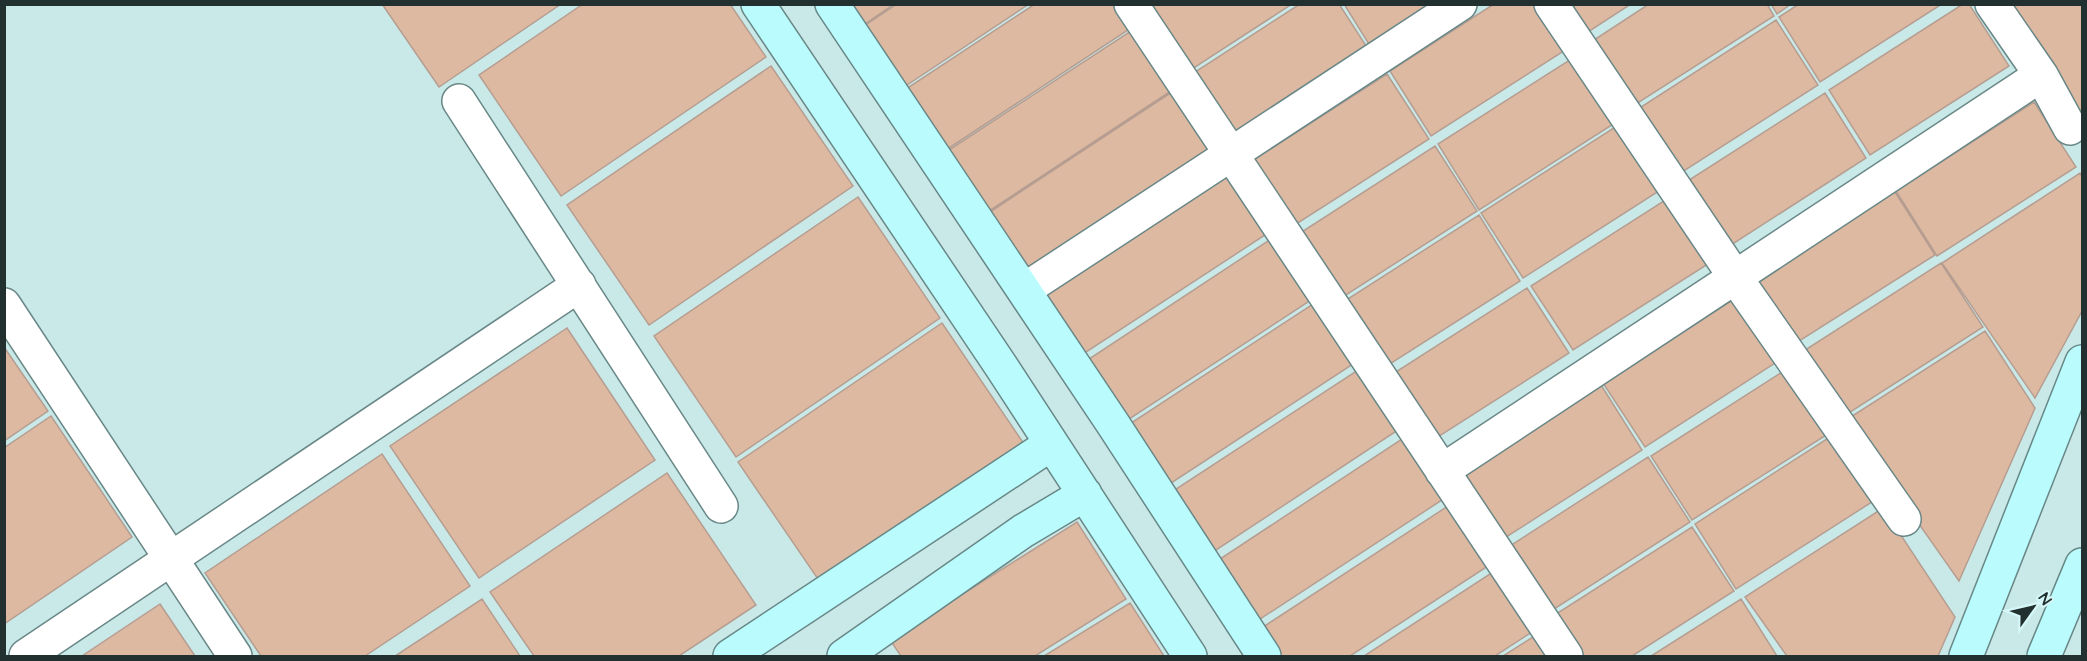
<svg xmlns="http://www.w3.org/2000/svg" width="2087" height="661" font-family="Quicksand,sans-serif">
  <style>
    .building { fill: #deb9a2; stroke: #b59e91; stroke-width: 1.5 }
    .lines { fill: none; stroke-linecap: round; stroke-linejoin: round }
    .street-casing { stroke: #698787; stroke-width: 36 }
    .secondary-casing { stroke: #698787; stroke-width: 36 }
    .street { stroke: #fff; stroke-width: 33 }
    .secondary { stroke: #bafcfd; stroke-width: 33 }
  </style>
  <rect width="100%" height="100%" fill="#c9e9e9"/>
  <path class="building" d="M382 4H561L439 87Z
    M583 4H730L766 57 561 196 479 75Z
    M848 4H894L862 26Z
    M897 4H1029L904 87 864 26Z
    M1035 4H1124L1137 24 946 150 906 89Z
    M1150 4H1292L1186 73Z
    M1300 4H1339L1370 52 1231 141 1189 76Z
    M1344 4H1442L1372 49Z
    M1494 4H1543L1570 47 1431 136 1390 71Z
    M1570 4H1631L1588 32Z
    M1649 4H1767L1774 16 1636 104 1594 40Z
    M1771 4H1791L1777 14Z
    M1799 4H1942L1820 82 1779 17Z
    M1963 4H1969L2009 66 1870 155 1829 90Z
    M2004 4H2082V120Z
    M1776 20 1818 85 1679 174 1638 109Z
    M1137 27 1177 87 986 213 946 152Z
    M1576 56 1618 121 1479 210 1438 144Z
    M771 66 853 186 649 325 567 205Z
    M1387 74 1429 139 1290 228 1249 163Z
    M1178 88 1218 149 1027 274 987 214Z
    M1825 93 1866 158 1728 247 1686 182Z
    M2034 102 2076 167 1937 256 1896 191Z
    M1620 124 1662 189 1523 278 1481 213Z
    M1435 146 1477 211 1338 300 1297 235Z
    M1229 165 1268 233 1077 358 1037 298Z
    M2080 173 2082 177V311L2035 398 1942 263Z
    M1893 189 1935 255 1796 343 1755 279Z
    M858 197 940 318 736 457 654 336Z
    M1670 197 1711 262 1573 350 1531 286Z
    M1479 215 1520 281 1382 369 1340 304Z
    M1271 239 1311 300 1120 425 1080 365Z
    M1941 263 1983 327 1844 416 1802 352Z
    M1527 288 1569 353 1430 442 1388 377Z
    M1742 294 1783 358 1645 447 1603 383Z
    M1313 304 1353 364 1162 489 1122 429Z
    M942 323 1024 444 820 582 738 462Z
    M567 328 655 460 479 578 390 446Z
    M1985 331 2035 408 1959 581 1846 420Z
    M4 347 48 411 4 441Z
    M1790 367 1831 432 1692 520 1651 456Z
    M1358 370 1398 430 1207 556 1167 495Z
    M1601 385 1642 450 1503 539 1462 474Z
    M51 416 132 537 4 624V448Z
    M1833 435 1875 500 1736 589 1695 524Z
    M1405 437 1445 498 1254 623 1214 563Z
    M382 454 470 586 365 656H261L205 573Z
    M1648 457 1690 522 1551 611 1510 546Z
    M667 473 756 605 679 656H534L490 592Z
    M1448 506 1488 566 1350 656H1274L1257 631Z
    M1883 508 1955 617 1938 656H1787L1745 597Z
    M1077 522 1126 599 1035 656H901L890 640Z
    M1692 527 1734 591 1632 656H1579L1553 616Z
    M1496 570 1535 630 1495 656H1364Z
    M482 599 520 656H395Z
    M1741 599 1777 656H1651Z
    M1130 603 1164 656H1044Z
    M160 604 195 656H82Z
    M1541 632 1557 656H1503Z"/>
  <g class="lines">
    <g class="street-casing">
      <path id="street" d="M1131 4 1566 656
        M1551 4 1735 277 1904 519
        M1992 4 2041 75 2070 128
        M459 101 721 506
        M1024 290 1460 4
        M4 305 235 656
        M1442 471 2041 75
        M26 656 579 285"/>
    </g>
    <g class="secondary-casing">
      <path id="secondary" d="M758 4 1001 366 1190 656
        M832 4 1113 424 1264 656
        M730 656 1051 444
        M844 656 1023 531 1085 494
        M1966 656 2082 362
        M2044 656 2082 565"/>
    </g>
    <use href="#street" class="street"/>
    <use href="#secondary" class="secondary"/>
  </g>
  <rect width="2087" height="661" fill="none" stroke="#233030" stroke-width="12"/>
  <g transform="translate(2033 607) rotate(56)" stroke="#d6f7f7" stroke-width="4.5" paint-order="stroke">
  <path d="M0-4.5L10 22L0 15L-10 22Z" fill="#233030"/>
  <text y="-9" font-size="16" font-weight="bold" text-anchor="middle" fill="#233030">N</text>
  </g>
</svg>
